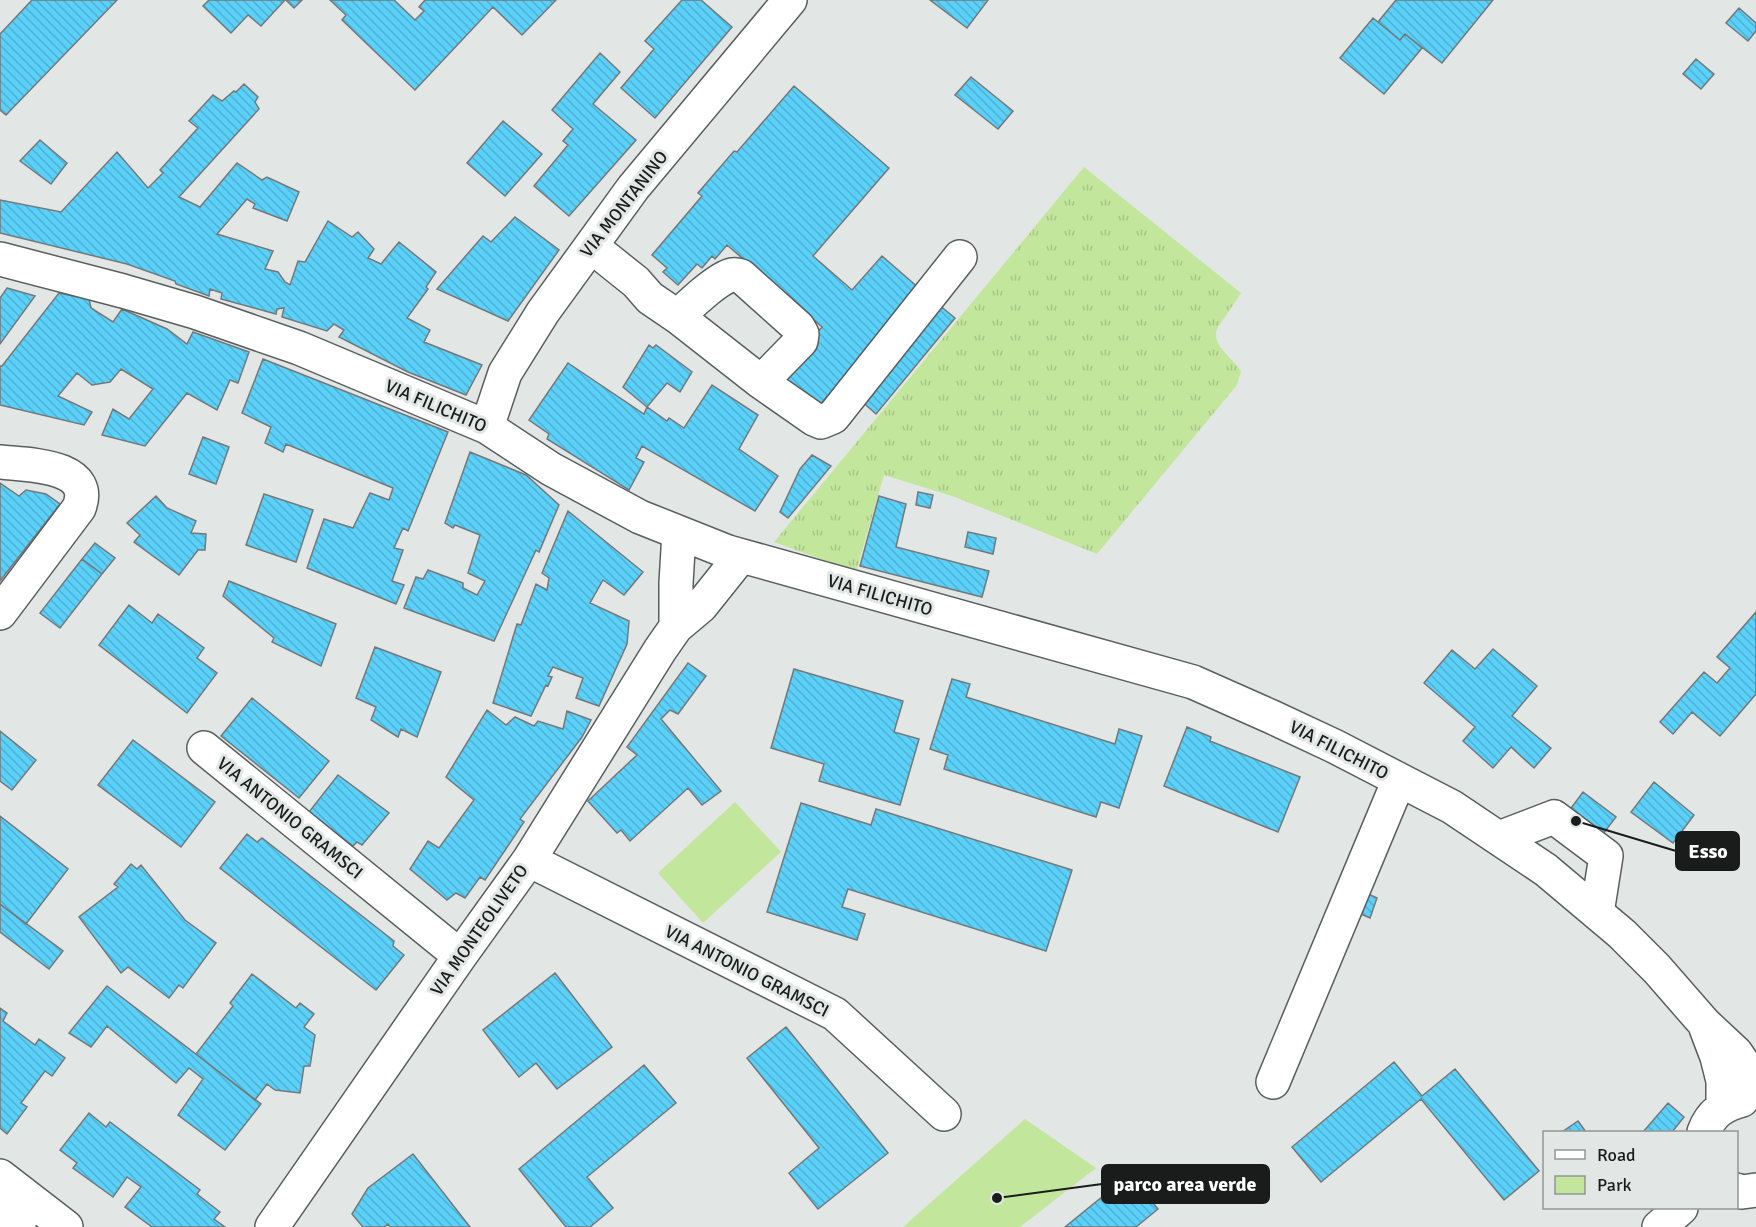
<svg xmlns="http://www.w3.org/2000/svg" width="1756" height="1227" font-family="Signika,sans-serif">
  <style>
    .grass { fill: url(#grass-tufts) }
    .green { fill: #c3e69d }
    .building { fill: url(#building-back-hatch); stroke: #747879; stroke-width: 1.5 }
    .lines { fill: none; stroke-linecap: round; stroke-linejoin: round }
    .minor-casing { stroke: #5a5f5e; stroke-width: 36 }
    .minor { stroke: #fff; stroke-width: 33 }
    .labels { text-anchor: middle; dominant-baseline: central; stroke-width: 6; stroke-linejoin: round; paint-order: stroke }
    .street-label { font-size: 18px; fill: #1a1c1c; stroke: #e2e7e6 }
    .leader { fill: none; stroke: #1a1c1c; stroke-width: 2 }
    .callout-dot { fill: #1a1c1c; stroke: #e2e7e6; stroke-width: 2 }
    .callout { fill: #1a1c1c; stroke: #1a1c1c; stroke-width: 2 }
    .callout-label { font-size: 20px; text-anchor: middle; font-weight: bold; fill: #fff }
  </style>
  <defs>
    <pattern id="grass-tufts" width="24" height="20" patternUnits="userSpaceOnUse" patternTransform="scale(1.5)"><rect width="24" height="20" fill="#c3e69d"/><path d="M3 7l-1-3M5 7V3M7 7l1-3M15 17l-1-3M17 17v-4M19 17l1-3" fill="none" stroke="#a7c587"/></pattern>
    <pattern id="building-back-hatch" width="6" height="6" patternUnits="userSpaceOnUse" patternTransform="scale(1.5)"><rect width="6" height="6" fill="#5bd0f8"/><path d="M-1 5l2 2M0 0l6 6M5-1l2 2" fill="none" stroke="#4fb2d4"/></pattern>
  </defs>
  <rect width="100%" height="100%" fill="#e2e7e6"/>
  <path class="grass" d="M1084 167 1241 293 1217 329C1211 346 1233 358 1241 371L1237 385 1097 554 955 497 884 475 856 572 774 542Z"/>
  <path class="green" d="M735 802 781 852 703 923 658 873Z
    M1025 1119 1096 1168 1020 1227H903Z"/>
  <path class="building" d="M32 0H117L6 115 0 110V34Z
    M209 0H285L261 26 248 15 231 33 203 6Z
    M286 0H302L294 8Z
    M330 0H394L415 20 424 11 419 7 425 0H556L522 35 493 7 415 90 342 20 346 15Z
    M682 0H701L732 27 655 118 621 88 654 49 645 41Z
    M930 0H988L967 28Z
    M1396 0H1493L1442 63 1405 34 1400 40 1378 22Z
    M1739 8 1756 23V31L1748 41 1726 23Z
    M1373 18 1400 40 1405 34 1422 48 1384 94 1340 58Z
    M600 53 620 72 593 104 636 140 569 216 534 186 568 145 563 141 573 129 552 110Z
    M1696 59 1714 74 1701 89 1683 74Z
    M971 77 1013 111 998 129 955 95Z
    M244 84 258 97 255 102 259 109 179 197 200 207 237 163 262 180 267 177 299 192 287 221 253 208 255 204 247 199 217 234 273 251 265 269 278 272 285 282 290 285 298 261 305 262 328 221 352 237 358 232 374 249 368 258 381 264 399 242 436 272 426 287 428 289 407 318 430 330 424 342 482 365 466 395 408 372 339 337 344 330 334 324 327 331 282 317 284 308 277 309 276 314 221 299 222 293 210 289 209 296 176 284 175 281 127 264 0 233V200L61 212 117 152 148 188 163 173 160 170 198 128 189 121 213 95 222 101 234 91 236 92Z
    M794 86 889 168 813 256 852 290 882 256 920 289 818 407 781 375 822 327 727 245 715 259 712 256 702 268 697 264 678 285 663 272 667 268 652 255 702 196 698 193 734 151 737 152Z
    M503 121 542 154 505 196 467 163Z
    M40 140 67 163 51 184 20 161Z
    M515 217 559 250 508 321 437 289 483 236 491 242Z
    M7 288 35 296 0 344V298Z
    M59 293 89 299 91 308 113 322 122 309 167 329 187 344 193 332 249 352 238 383 230 380 217 410 187 393 145 446 102 435 113 409 129 419 153 389 121 369 110 382 92 385 77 373 58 396 92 412 84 425 0 405V366H2Z
    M938 304 955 318 876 414 859 399Z
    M649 345 653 348 656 345 692 372 680 392 667 383 647 407 623 387Z
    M263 359 448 432 408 531 403 528 394 548 403 550 392 581 404 585 396 604 307 568 324 519 353 528 370 493 389 500 393 488 286 444 283 452 265 443 271 427 242 413Z
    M568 363 644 414 647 407 667 421 669 418 684 428 712 385 758 415 739 449 778 476 755 511 642 446 636 458 644 462 629 490 547 439 549 434 529 420Z
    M203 437 229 447 216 484 189 474Z
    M470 452 526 475 559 505 539 552 536 550 494 641 404 608 416 577 423 579 428 570 463 583V588L477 595 485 581 468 573 480 535 455 525 453 528 445 523Z
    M812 455 831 466 788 518 780 512 800 469Z
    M0 483 19 496 26 490 46 494 60 504 0 581Z
    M918 492 933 495 930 508 916 505Z
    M264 494 313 510 296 562 246 545Z
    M156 496 167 508 196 521 191 533 206 534 205 550H198L179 575 134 542 140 535 127 523Z
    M879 496 906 504 896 547 989 571 982 597 860 566Z
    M568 511 643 572 624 595 603 580 590 603 629 621 627 644 599 706 576 698 583 678 553 667 548 676 552 677 548 686 546 685 531 716 493 703 517 624 521 625 536 584 547 590 549 578 542 573Z
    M968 532 996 538 993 554 965 547Z
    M95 543 115 558 102 574 82 559Z
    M82 559 102 574 60 628 40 613Z
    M229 581 336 624 321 666 272 642 274 638 223 596Z
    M129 605 152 623 158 614 204 648 197 658 217 673 187 713 99 645Z
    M1756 612V694L1720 736 1692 712 1673 734 1660 722 1704 672 1717 683 1730 668 1717 657Z
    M375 647 441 672 417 737 401 729 398 737 371 720 376 707 356 698Z
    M1493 649 1537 686 1512 716 1551 748 1534 768 1511 747 1493 768 1463 741 1475 727 1424 683 1452 650 1475 669Z
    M688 663 706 676 678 714 670 710 661 719 721 791 702 805 688 788 630 841 621 830 617 833 588 801 637 755 627 747Z
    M794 669 903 701 894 732 919 739 900 805 819 781 824 764 771 748Z
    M952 679 970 684 966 697 1115 744 1119 729 1142 736 1119 808 1101 802 1096 817 944 769 948 755 930 749Z
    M252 698 329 761 299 798 221 736Z
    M487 710 506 725 515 717 534 726 538 721 563 729 567 711 591 720 582 737 520 819 524 822 485 880 480 877 465 898 456 893 447 900 410 869 428 841 439 848 474 800 446 777Z
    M1187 727 1211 737 1210 741 1300 777 1278 832 1164 786Z
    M0 731 36 760 12 790 0 781Z
    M133 740 215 802 181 847 98 785Z
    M338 775 389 813 362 845 357 842 353 846 309 812Z
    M1654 782 1694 815 1673 843 1631 812Z
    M1583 792 1616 817 1583 860 1551 835Z
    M801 803 871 825 876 809 1072 870 1046 951 848 889 842 907 865 914 857 940 767 912Z
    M0 816 68 869 26 924 0 904Z
    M247 834 257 842 262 838 394 941 393 946 404 955 376 990 220 868Z
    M131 864 137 869 141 865 185 920 216 943 183 988 179 985 169 998 128 967 121 973 79 917 118 887 114 884Z
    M1368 894 1377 898 1370 918 1361 914Z
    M0 904 63 951 49 969 0 932Z
    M555 973 612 1047 557 1089 536 1063 519 1077 483 1030Z
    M252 974 296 1008 300 1003 314 1014 304 1027 315 1035 310 1066H304L300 1093 275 1090 267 1084 255 1100 196 1054 233 1006 230 1003Z
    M107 986 261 1104 225 1150 178 1115 203 1079 189 1068 176 1083 107 1026 91 1047 69 1033Z
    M0 1008 7 1013 3 1021 35 1045 39 1039 65 1058 52 1076 45 1071 21 1103 27 1107 7 1134 0 1128Z
    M786 1027 888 1153 818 1209 789 1173 819 1148 747 1058Z
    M1394 1062 1422 1096 1455 1069 1539 1171 1504 1200 1421 1099 1321 1182 1292 1147Z
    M644 1065 676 1103 587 1177 613 1208 590 1227H566L519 1169Z
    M1668 1103 1684 1117 1672 1132H1643Z
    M89 1113 106 1127 110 1122 200 1190 197 1194 220 1212 214 1219 225 1227H152L125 1207 141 1187 127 1177 113 1197 73 1168 77 1163 60 1150Z
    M1578 1121 1586 1132H1562Z
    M413 1154 470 1227H390L388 1224 384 1227H363L352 1214 368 1188Z
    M1129 1175 1158 1209 1136 1227H1065Z"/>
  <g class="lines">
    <g class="minor-casing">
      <path id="minor" d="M591 246 636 282 650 298 678 317 761 382 814 419 821 422 833 417 960 257
        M0 259 123 291 195 312 299 348 487 427 551 469 640 517 728 552 1193 682 1272 717 1334 746 1452 807 1546 870 1622 934 1657 969 1705 1024 1736 1053 1756 1082
        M678 317C687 307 719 277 732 275 736 274 738 275 741 276L798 327 802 334 801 341 761 382
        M487 427 505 373 543 312 633 188 790 0
        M0 462C26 465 96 464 79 508L0 613
        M676 627V583L679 533
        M204 748 460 956
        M1499 838 1554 817 1606 856 1597 913
        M529 860 835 1014 944 1114
        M1706 1028 1717 1057 1723 1081V1107
        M1273 1082 1399 780
        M1704 1132C1711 1113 1723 1105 1742 1100
        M0 1176 66 1227
        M1736 1190 1742 1192 1756 1190
        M0 1212 19 1227
        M272 1227 460 956 529 860 660 650 676 627 701 606 741 556
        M1659 1227 1681 1208"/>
    </g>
    <use href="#minor" class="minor"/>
  </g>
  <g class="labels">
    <g class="street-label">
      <text transform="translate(624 204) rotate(-52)">VIA MONTANINO</text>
      <text transform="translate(436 406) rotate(23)">VIA FILICHITO</text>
      <text transform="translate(880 595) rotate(16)">VIA FILICHITO</text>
      <text transform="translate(1339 750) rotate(27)">VIA FILICHITO</text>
      <text transform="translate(290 818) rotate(39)">VIA ANTONIO GRAMSCI</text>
      <text transform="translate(479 930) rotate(-55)">VIA MONTEOLIVETO</text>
      <text transform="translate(747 971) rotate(27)">VIA ANTONIO GRAMSCI</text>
    </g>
  </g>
  <path class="leader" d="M1576 821L1676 851M997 1198L1102 1184"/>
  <g class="callout-dot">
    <circle cx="1576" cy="821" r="6"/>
    <circle cx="997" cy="1198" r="6"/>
  </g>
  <g class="callout">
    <rect x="1676" y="832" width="63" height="38" rx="6"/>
    <rect x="1102" y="1165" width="167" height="38" rx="6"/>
  </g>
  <g class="callout-label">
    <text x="1708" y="858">Esso</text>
    <text x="1185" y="1191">parco area verde</text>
  </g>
  <rect x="1543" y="1131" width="195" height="78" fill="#e2e7e6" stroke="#929695" stroke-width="1.5"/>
  <rect x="1555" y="1150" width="30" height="9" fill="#ffffff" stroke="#929695" stroke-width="1.5"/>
  <text x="1597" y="1161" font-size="18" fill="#1a1c1c">Road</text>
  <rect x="1555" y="1176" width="30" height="18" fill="#c3e69d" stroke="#929695" stroke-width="1.5"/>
  <text x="1597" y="1191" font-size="18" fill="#1a1c1c">Park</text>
</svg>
